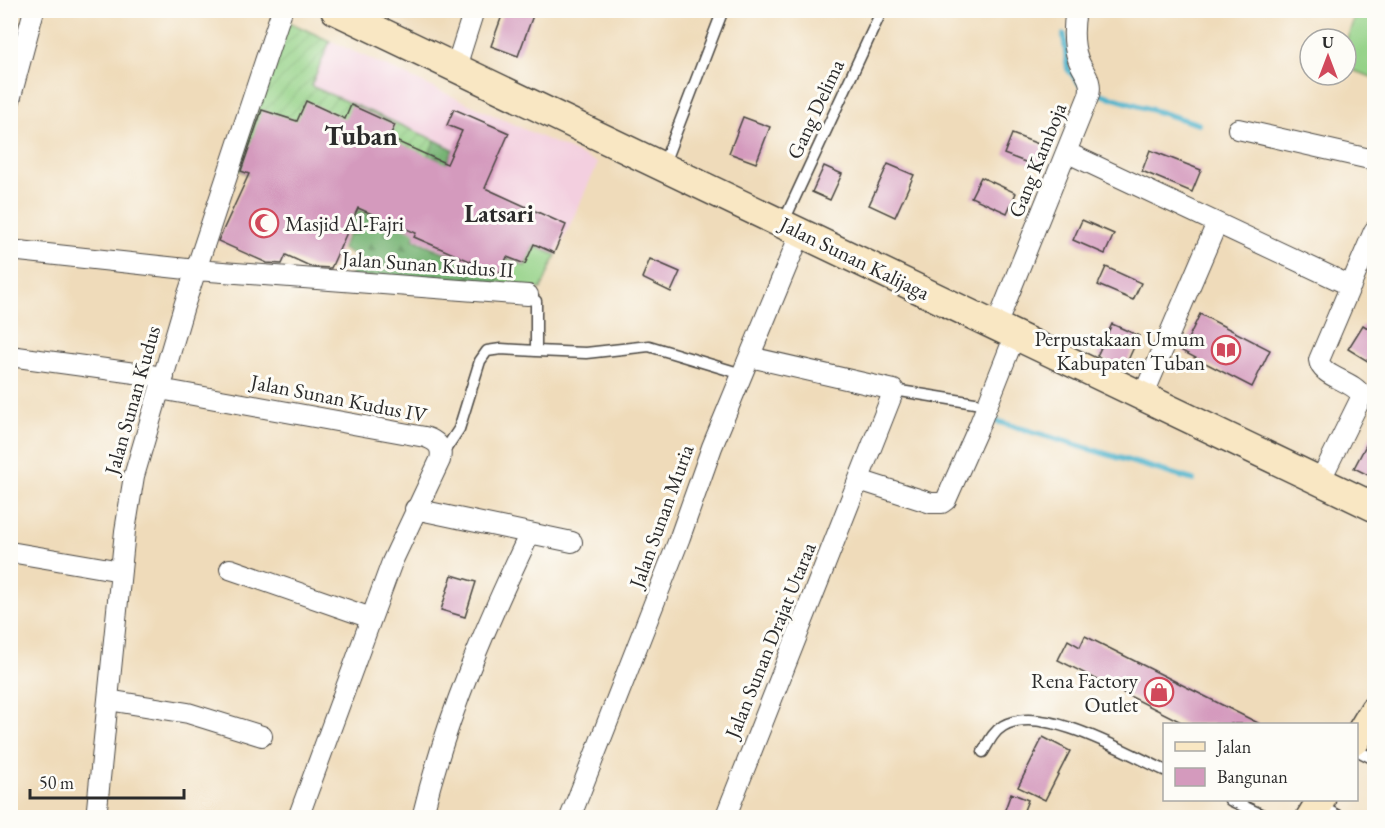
<svg xmlns="http://www.w3.org/2000/svg" width="1385" height="828" font-family="'EB Garamond',serif">
  <style>
    .built { fill: #f3cfdf }
    .grass { fill: #94d287; stroke: #607e59; stroke-width: 1.5 }
    .forest { fill: url(#forest-firs); stroke: #517050; stroke-width: 1.5 }
    .garden { fill: url(#garden-furrows); stroke: #607e59; stroke-width: 1.5 }
    .lines { fill: none; stroke-linecap: round; stroke-linejoin: round }
    .stream { stroke: #4cb2cb; stroke-width: 6 }
    .building { fill: #d49abd }
    .lane-casing { stroke: #484540; stroke-width: 13 }
    .street-casing { stroke: #484540; stroke-width: 22 }
    .secondary-casing { stroke: #484540; stroke-width: 31 }
    .lane { stroke: #fff; stroke-width: 10 }
    .street { stroke: #fff; stroke-width: 20 }
    .secondary { stroke: #f9e7c3; stroke-width: 28 }
    .labels { text-anchor: middle; dominant-baseline: central; stroke-width: 6; stroke-linejoin: round; paint-order: stroke }
    .street-label { font-size: 21px; fill: #2b2b2b; stroke: #fdfcf7 }
    .poi-label { font-size: 21px; fill: #2b2b2b; stroke: #fdfcf7; text-anchor: end }
    .quarter-label { font-size: 24px; font-weight: bold; fill: #2b2b2b; stroke: #fdfcf7 }
    .district-label { font-size: 27px; font-weight: bold; fill: #2b2b2b; stroke: #fdfcf7 }
  </style>
  <defs>
    <pattern id="forest-firs" width="22" height="20" patternUnits="userSpaceOnUse" patternTransform="scale(1.5)"><rect width="22" height="20" fill="#77b474"/><path d="M5 1l3.5 6h-7zM16 11l3.5 6h-7z" fill="#62935f"/></pattern>
    <pattern id="garden-furrows" width="10" height="10" patternUnits="userSpaceOnUse" patternTransform="scale(1.5)"><rect width="10" height="10" fill="#94d287"/><path d="M-1 1l2-2M0 10L10 0M9 11l2-2" fill="none" stroke="#80b475"/></pattern>
  </defs>
  <rect width="100%" height="100%" fill="#fdfcf7"/>
  <filter id="ink" filterUnits="userSpaceOnUse"><feTurbulence type="fractalNoise" baseFrequency=".0167" numOctaves="2"/><feDisplacementMap in="SourceGraphic" scale="12" xChannelSelector="R" yChannelSelector="G"/><feConvolveMatrix kernelMatrix="1 2 1 2 8 2 1 2 1" color-interpolation-filters="sRGB"/></filter>
  <filter id="wash" filterUnits="userSpaceOnUse"><feTurbulence type="fractalNoise" baseFrequency=".008" numOctaves="4" result="noise"/><feDisplacementMap in="SourceGraphic" scale="24" xChannelSelector="R" yChannelSelector="G"/><feGaussianBlur stdDeviation="1.35" result="paint"/><feColorMatrix in="noise" values="0 0 0 0 0 0 0 0 0 0 0 0 0 0 0 0 0 1.4 0 .05"/><feComposite in="paint" operator="in"/></filter>
  <g filter="url(#wash)">
    <rect width="100%" height="100%" fill="#efdbba"/>
    <path class="built" d="M285 20 598 163 541 289 394 280 408 248 236 169Z"/>
    <path class="grass" d="M1357 10 1374 11V78L1346 68V42Z
      M534 246 556 255 541 289 496 286 508 258 525 266Z"/>
    <path class="forest" d="M435 140 453 149 413 239 500 276 496 286 350 277 358 257 342 249 353 223 338 216 343 203 396 226Z"/>
    <path class="garden" d="M285 20 330 41 311 86 435 140 396 227 343 204 338 216 236 169Z"/>
    <g class="lines">
      <path class="stream" d="M1064 35 1068 69 1084 89 1198 124
        M986 418 1193 480"/>
    </g>
    <g id="blocks">
      <path class="building" d="M504 10H535L518 56 491 46Z
        M306 101 345 119 351 105 395 125 389 138 447 164 462 131 447 125 454 109 509 133 485 188 566 225 554 253 534 244 525 264 507 257 500 274 414 237 416 233 358 208 331 268 312 267 286 255 282 264 267 263 218 241 249 174 241 171 262 110 297 121Z
        M743 117 770 127 756 163 729 153Z
        M1012 134 1049 148 1041 168 1004 154Z
        M1150 150 1201 170 1192 192 1142 171Z
        M888 164 914 175 895 217 869 205Z
        M824 166 842 174 830 200 812 192Z
        M981 177 1016 193 1007 213 971 197Z
        M1082 220 1114 234 1105 254 1073 240Z
        M650 259 680 272 671 292 642 278Z
        M1106 267 1141 283 1133 300 1098 285Z
        M1200 314 1270 350 1252 387 1182 351Z
        M1112 324 1139 336 1124 369 1097 356Z
        M1363 325 1374 332V365L1348 349Z
        M1374 430V478L1354 468Z
        M452 575 476 582 465 617 441 610Z
        M1085 636 1260 724H1185L1058 660 1068 640 1080 647Z
        M1043 737 1070 751 1045 800 1018 787Z
        M1011 793 1028 800 1021 818H1002Z"/>
    </g>
  </g>
  <g filter="url(#ink)">
    <use href="#blocks" fill-opacity="0" stroke="#484540" stroke-width="1.5"/>
    <g class="lines">
      <g class="lane-casing">
        <path id="lane" d="M663 166 723 10
          M783 223 882 10
          M528 295 536 301V351L586 353 649 346 742 374
          M894 390 987 405
          M441 456 459 429 480 361 487 351 501 349 536 351
          M1356 750 1374 759
          M983 752C989 742 993 732 1003 726 1042 703 1127 753 1164 770
          M1230 800 1269 818
          M1318 805 1342 818"/>
      </g>
      <g class="street-casing">
        <path id="street" d="M456 67 474 10
          M10 100 34 10
          M1238 129 1374 160
          M1066 152 1351 286
          M10 250 196 270 528 295
          M996 326 1089 95C1093 79 1083 73 1078 59 1072 43 1073 27 1076 10
          M10 356 164 377
          M160 389 425 437C437 441 443 447 440 460L392 562 298 818
          M1143 396 1217 223
          M859 480 931 503H942L946 500 979 426 1015 335
          M1320 481 1362 396C1354 380 1321 378 1319 360L1374 231
          M415 509 572 542
          M10 552 121 571
          M230 569 371 618
          M108 700 188 713 262 736
          M96 818 125 531 134 476 184 306 282 10
          M422 818C446 717 486 625 530 533
          M570 818 680 537 712 447 801 232
          M725 818 894 390 750 357"/>
      </g>
      <g class="secondary-casing">
        <path id="secondary" d="M335 10 1374 507
          M1356 740 1374 710
          M1310 818 1321 800"/>
      </g>
      <use href="#lane" class="lane"/>
      <use href="#street" class="street"/>
      <use href="#secondary" class="secondary"/>
    </g>
  </g>
  <defs>
    <g id="mosque-ring" transform="scale(1.5)"><circle r="9.5" fill="#fdfcf7" stroke="#d1495b" stroke-width="1.5"/><path d="M3.5-4.9A6 6 0 1 0 3.5 4.9A5 5 0 1 1 3.5-4.9Z" fill="#d1495b"/></g>
    <g id="library-ring" transform="scale(1.5)"><circle r="9.5" fill="#fdfcf7" stroke="#d1495b" stroke-width="1.5"/><path d="M-6-4Q-3-5.5-.7-3.5V5Q-3 3-6 4ZM6-4Q3-5.5 .7-3.5V5Q3 3 6 4Z" fill="#d1495b"/></g>
    <g id="shop-ring" transform="scale(1.5)"><circle r="9.5" fill="#fdfcf7" stroke="#d1495b" stroke-width="1.5"/><path d="M-5-2.5h2.3a2.7 3.5 0 0 1 5.4 0H5L5.5 6h-11ZM-1.5-2.5h3a1.5 2.3 0 0 0-3 0Z" fill="#d1495b"/></g>
  </defs>
  <g fill-rule="evenodd">
    <use href="#mosque-ring" x="264" y="223"/>
    <use href="#library-ring" x="1226" y="350"/>
    <use href="#shop-ring" x="1159" y="692"/>
  </g>
  <g class="labels">
    <g class="street-label">
      <text transform="translate(815 109) rotate(-65)">Gang Delima</text>
      <text transform="translate(1037 160) rotate(-68)">Gang Kamboja</text>
      <text transform="translate(855 258) rotate(26)">Jalan Sunan Kalijaga</text>
      <text transform="translate(428 264) rotate(4)">Jalan Sunan Kudus II</text>
      <text transform="translate(339 398) rotate(11)">Jalan Sunan Kudus IV</text>
      <text transform="translate(132 400) rotate(-74)">Jalan Sunan Kudus</text>
      <text transform="translate(661 516) rotate(-70)">Jalan Sunan Muria</text>
      <text transform="translate(770 640) rotate(-68)">Jalan Sunan Drajat Utaraa</text>
    </g>
    <g class="poi-label">
      <text x="285" y="223" text-anchor="start">Masjid Al-Fajri</text>
      <text x="1205" y="338">Perpustakaan Umum<tspan x="1205" dy="24">Kabupaten Tuban</tspan></text>
      <text x="1138" y="680">Rena Factory<tspan x="1138" dy="24">Outlet</tspan></text>
    </g>
    <g class="quarter-label">
      <text x="499" y="213">Latsari</text>
    </g>
    <g class="district-label">
      <text x="361" y="135">Tuban</text>
    </g>
  </g>
  <rect width="1385" height="828" fill="none" stroke="#fdfcf7" stroke-width="36"/>
  <rect x="1163" y="723" width="195" height="78" fill="#fdfcf7" stroke="#a9a8a5" stroke-width="1.5"/>
  <rect x="1175" y="742" width="30" height="9" fill="#f9e7c3" stroke="#a9a8a5" stroke-width="1.5"/>
  <text x="1217" y="753" font-size="18" fill="#2b2b2b">Jalan</text>
  <rect x="1175" y="768" width="30" height="18" fill="#d49abd" stroke="#a9a8a5" stroke-width="1.5"/>
  <text x="1217" y="783" font-size="18" fill="#2b2b2b">Bangunan</text>
  <g transform="translate(1328 57)"><circle r="28" fill="#fdfcf7" stroke="#a9a8a5" stroke-width="1.5"/>
  <path d="M0-4.5L10 22L0 15L-10 22Z" fill="#d1495b"/>
  <text y="-9" font-size="16" font-weight="bold" text-anchor="middle" fill="#2b2b2b">U</text>
  </g>
  <path d="M30 789v9h154v-9" fill="none" stroke="#2b2b2b" stroke-width="3"/>
  <text x="39" y="789" font-size="18" fill="#2b2b2b" stroke="#fdfcf7" stroke-width="4.5" paint-order="stroke">50 m</text>
</svg>
